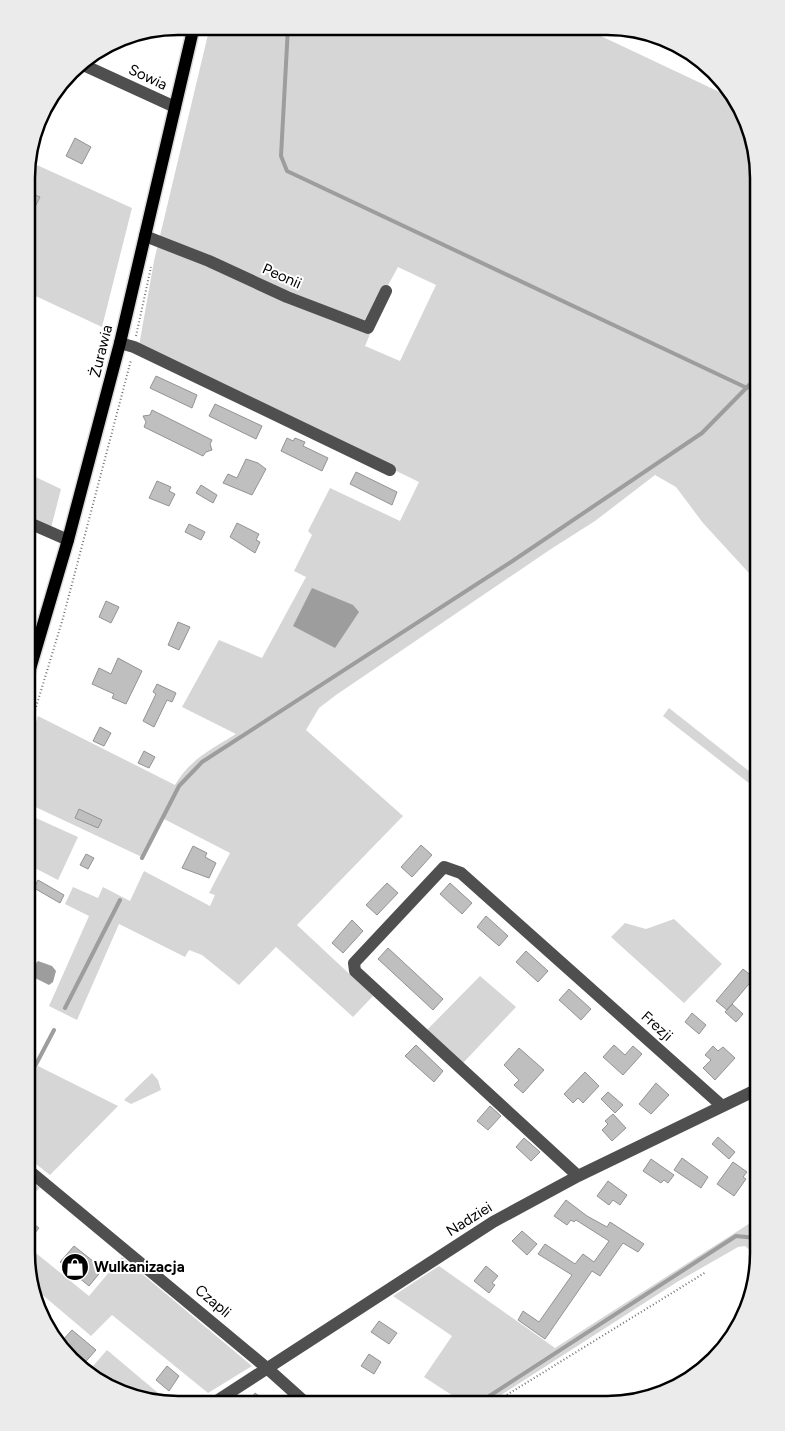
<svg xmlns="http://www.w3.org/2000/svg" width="785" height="1431" font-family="Figtree,sans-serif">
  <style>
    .green { fill: #d6d6d6; fill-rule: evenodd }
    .water { fill: #9d9d9d }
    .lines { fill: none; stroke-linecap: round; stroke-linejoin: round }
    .stream { stroke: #9d9d9d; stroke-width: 4 }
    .building { fill: #bfbfbf; stroke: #939393 }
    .major-casing { stroke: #dbdbdb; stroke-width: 15 }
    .path { stroke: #717171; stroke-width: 2; stroke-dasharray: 1 2.5; stroke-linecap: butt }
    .minor { stroke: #4f4f4f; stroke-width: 12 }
    .major { stroke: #000; stroke-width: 12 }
    .labels { text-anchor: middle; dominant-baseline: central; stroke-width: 4; stroke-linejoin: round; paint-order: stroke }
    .street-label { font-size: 15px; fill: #000; stroke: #fff }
    .poi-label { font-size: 15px; font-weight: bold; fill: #000; stroke: #fff; text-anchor: start }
    .rim { fill: none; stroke: #000; stroke-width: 2.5 }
  </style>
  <rect width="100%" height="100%" fill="#fff"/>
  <path class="green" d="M210 26 586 29 728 96 751 129 759 178V584L703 523 676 487 655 475 595 521 551 549 336 695 319 708 306 730 403 816 297 925 373 996 353 1017 276 947 239 985 202 955 189 950 185 957 119 924 77 1020 49 1006 89 916 65 904 73 887 98 898 103 887 130 901 144 871 210 906 215 895 209 893 230 853 164 819 144 858 27 803V750L38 716 175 785C189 760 213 748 236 734L182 707 219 640 262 658 306 577 294 571 312 535 308 531 330 488 400 521 419 482 139 346 154 261ZM398 267 436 285 400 361 365 346 370 334 363 331Z
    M28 161 132 208 102 327 27 292Z
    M27 473 61 489 51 528 27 516Z
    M669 708 759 779V791L663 716Z
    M27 814 78 837 58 880 27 864Z
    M674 919 722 964 684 1003 611 937 625 923 646 929Z
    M480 976 516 1007 463 1063 426 1031Z
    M38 1066 118 1106 50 1175 26 1156V1086Z
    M152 1073 158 1080 161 1090 131 1104 124 1100Z
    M26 1177 40 1188 26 1201Z
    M758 1218V1257L745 1246 738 1247 677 1282 487 1404H462L464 1403 424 1377 452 1336 393 1296 439 1266 555 1348Z
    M26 1245 89 1296 122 1257 252 1366 208 1393 112 1315 91 1336 32 1286Z
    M107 1350 170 1403C140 1403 112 1390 87 1373Z"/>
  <path class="water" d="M312 588 353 605 359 612 335 648 293 626Z
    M38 961 52 966 56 971 53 982 49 985 29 975V971Z"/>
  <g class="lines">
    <path class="stream" d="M288 27 281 156 287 171 747 388
      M142 858 179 786 202 762 511 562 702 433 759 375
      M65 1008 120 900
      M33 1070 54 1030
      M477 1404 736 1236 756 1238 758 1241"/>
  </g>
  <path class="building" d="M75 138 91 147 82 164 66 156Z
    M27 192 40 197 27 222Z
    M156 376 197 395 192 408 150 388Z
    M215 404 262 426 256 439 209 416Z
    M152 410 212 440 210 444 212 450 206 452 203 456 144 427 146 422 143 416 150 415Z
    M287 438 293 441 295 438 305 442 303 446 328 458 322 471 281 451Z
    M246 459 258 463 266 469 252 495 223 483 228 474 237 478Z
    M356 472 397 492 392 505 350 484Z
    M157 481 171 487 169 491 175 494 169 506 149 498Z
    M201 485 217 495 213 503 196 493Z
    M237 523 259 534 256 540 260 542 255 553 230 537Z
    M189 524 205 532 201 540 185 532Z
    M106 601 119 607 111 623 99 617Z
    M178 622 190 627 179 650 168 645Z
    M118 658 142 671 126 704 112 698 114 694 92 684 99 668 111 674Z
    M157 684 176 693 172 702 167 700 154 727 143 721 156 694 153 692Z
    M100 727 111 733 104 746 93 741Z
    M144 751 155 757 149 768 138 763Z
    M79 809 102 820 98 828 75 818Z
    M421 845 432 855 412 877 401 867Z
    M193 846 207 853 205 857 216 863 209 878 182 868Z
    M86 854 94 858 88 869 80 865Z
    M38 880 64 895 60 903 34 888Z
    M387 883 398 893 377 915 366 905Z
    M450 883 472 903 462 914 440 894Z
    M486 916 508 936 499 946 477 927Z
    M352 920 363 931 343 953 332 943Z
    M388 948 443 999 433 1010 378 959Z
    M526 951 548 971 538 982 516 962Z
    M743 969 754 978 727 1010 716 1001Z
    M569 989 591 1009 581 1020 559 1000Z
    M732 1004 743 1014 736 1022 725 1012Z
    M692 1013 706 1025 699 1034 685 1022Z
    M416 1045 443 1071 434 1082 405 1056Z
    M614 1045 625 1055 633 1046 642 1054 623 1075 603 1057Z
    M713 1046 718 1051 723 1047 735 1058 715 1080 703 1068 711 1060 705 1055Z
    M519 1048 544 1070 523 1093 514 1085 519 1080 504 1065Z
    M585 1072 599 1086 583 1103 578 1098 573 1103 564 1094Z
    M656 1083 669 1095 651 1114 639 1104Z
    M608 1092 623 1105 615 1113 601 1099Z
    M490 1106 501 1116 488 1130 477 1121Z
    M613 1114 626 1128 612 1141 602 1130 608 1124 605 1121Z
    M718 1137 735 1152 729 1159 712 1144Z
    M524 1138 540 1152 531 1161 516 1147Z
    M682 1158 708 1177 701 1188 674 1170Z
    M651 1159 674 1175 668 1183 664 1180 661 1183 643 1171Z
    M733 1162 747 1172 743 1177 746 1179 734 1196 717 1184Z
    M608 1181 627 1195 620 1205 613 1200 609 1205 597 1196Z
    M566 1200 587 1216 607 1227 610 1222 644 1244 638 1252 623 1243 600 1276 592 1271 545 1339 518 1320 523 1311 539 1322 572 1275 538 1254 545 1244 575 1264 583 1254 594 1262 609 1241 576 1220 574 1222 571 1220 567 1225 554 1216Z
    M26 1218 39 1228 26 1244Z
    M522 1231 537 1244 527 1255 512 1241Z
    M74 1246 103 1269 89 1286 60 1262Z
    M486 1266 498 1276 492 1283 495 1285 489 1293 474 1281Z
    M379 1321 397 1333 389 1344 371 1332Z
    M72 1330 96 1350 80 1368 72 1359 75 1356 61 1342Z
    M369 1354 381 1362 374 1374 361 1366Z
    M167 1366 179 1376 169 1391 156 1380Z
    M255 1393 270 1404H247Z"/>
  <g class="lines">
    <g class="major-casing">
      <path id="major" d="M27 679 68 540 120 343 194 26"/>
    </g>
    <path class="path" d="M136 336 151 267
      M27 737 63 618 131 360
      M492 1404 706 1272"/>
    <path class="minor" d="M79 63 175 107
      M145 236 209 261 287 297 368 328 386 291
      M120 343 134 347 390 470
      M27 522 68 540
      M26 1168 268 1369 307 1404
      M578 1176 355 971 354 963 444 867 461 873 721 1105
      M212 1404 493 1222 578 1176 758 1089"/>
    <use href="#major" class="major"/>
  </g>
  <defs>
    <g id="shop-disc" transform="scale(1.4375)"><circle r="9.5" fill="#000" stroke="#fff"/><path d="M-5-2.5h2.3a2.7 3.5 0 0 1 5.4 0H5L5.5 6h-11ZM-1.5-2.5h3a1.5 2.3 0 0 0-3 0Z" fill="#fff"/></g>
  </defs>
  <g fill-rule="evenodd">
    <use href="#shop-disc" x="75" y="1267"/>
  </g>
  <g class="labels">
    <g class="street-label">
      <text transform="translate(148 77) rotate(25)">Sowia</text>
      <text transform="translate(282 276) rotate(24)">Peonii</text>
      <text transform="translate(101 351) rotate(-76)">Żurawia</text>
      <text transform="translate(657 1026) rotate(42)">Frezji</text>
      <text transform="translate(469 1219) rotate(-32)">Nadziei</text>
      <text transform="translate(213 1301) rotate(40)">Czapli</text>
    </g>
    <g class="poi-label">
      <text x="94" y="1267">Wulkanizacja</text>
    </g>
  </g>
  <path d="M0 0H785V1431H0ZM178 35H607A143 143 0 0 1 750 178V1253A143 143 0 0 1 607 1396H178A143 143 0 0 1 35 1253V178A143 143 0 0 1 178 35Z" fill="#ebebeb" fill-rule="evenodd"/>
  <path class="rim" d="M178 35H607A143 143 0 0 1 750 178V1253A143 143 0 0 1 607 1396H178A143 143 0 0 1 35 1253V178A143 143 0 0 1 178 35Z"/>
</svg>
